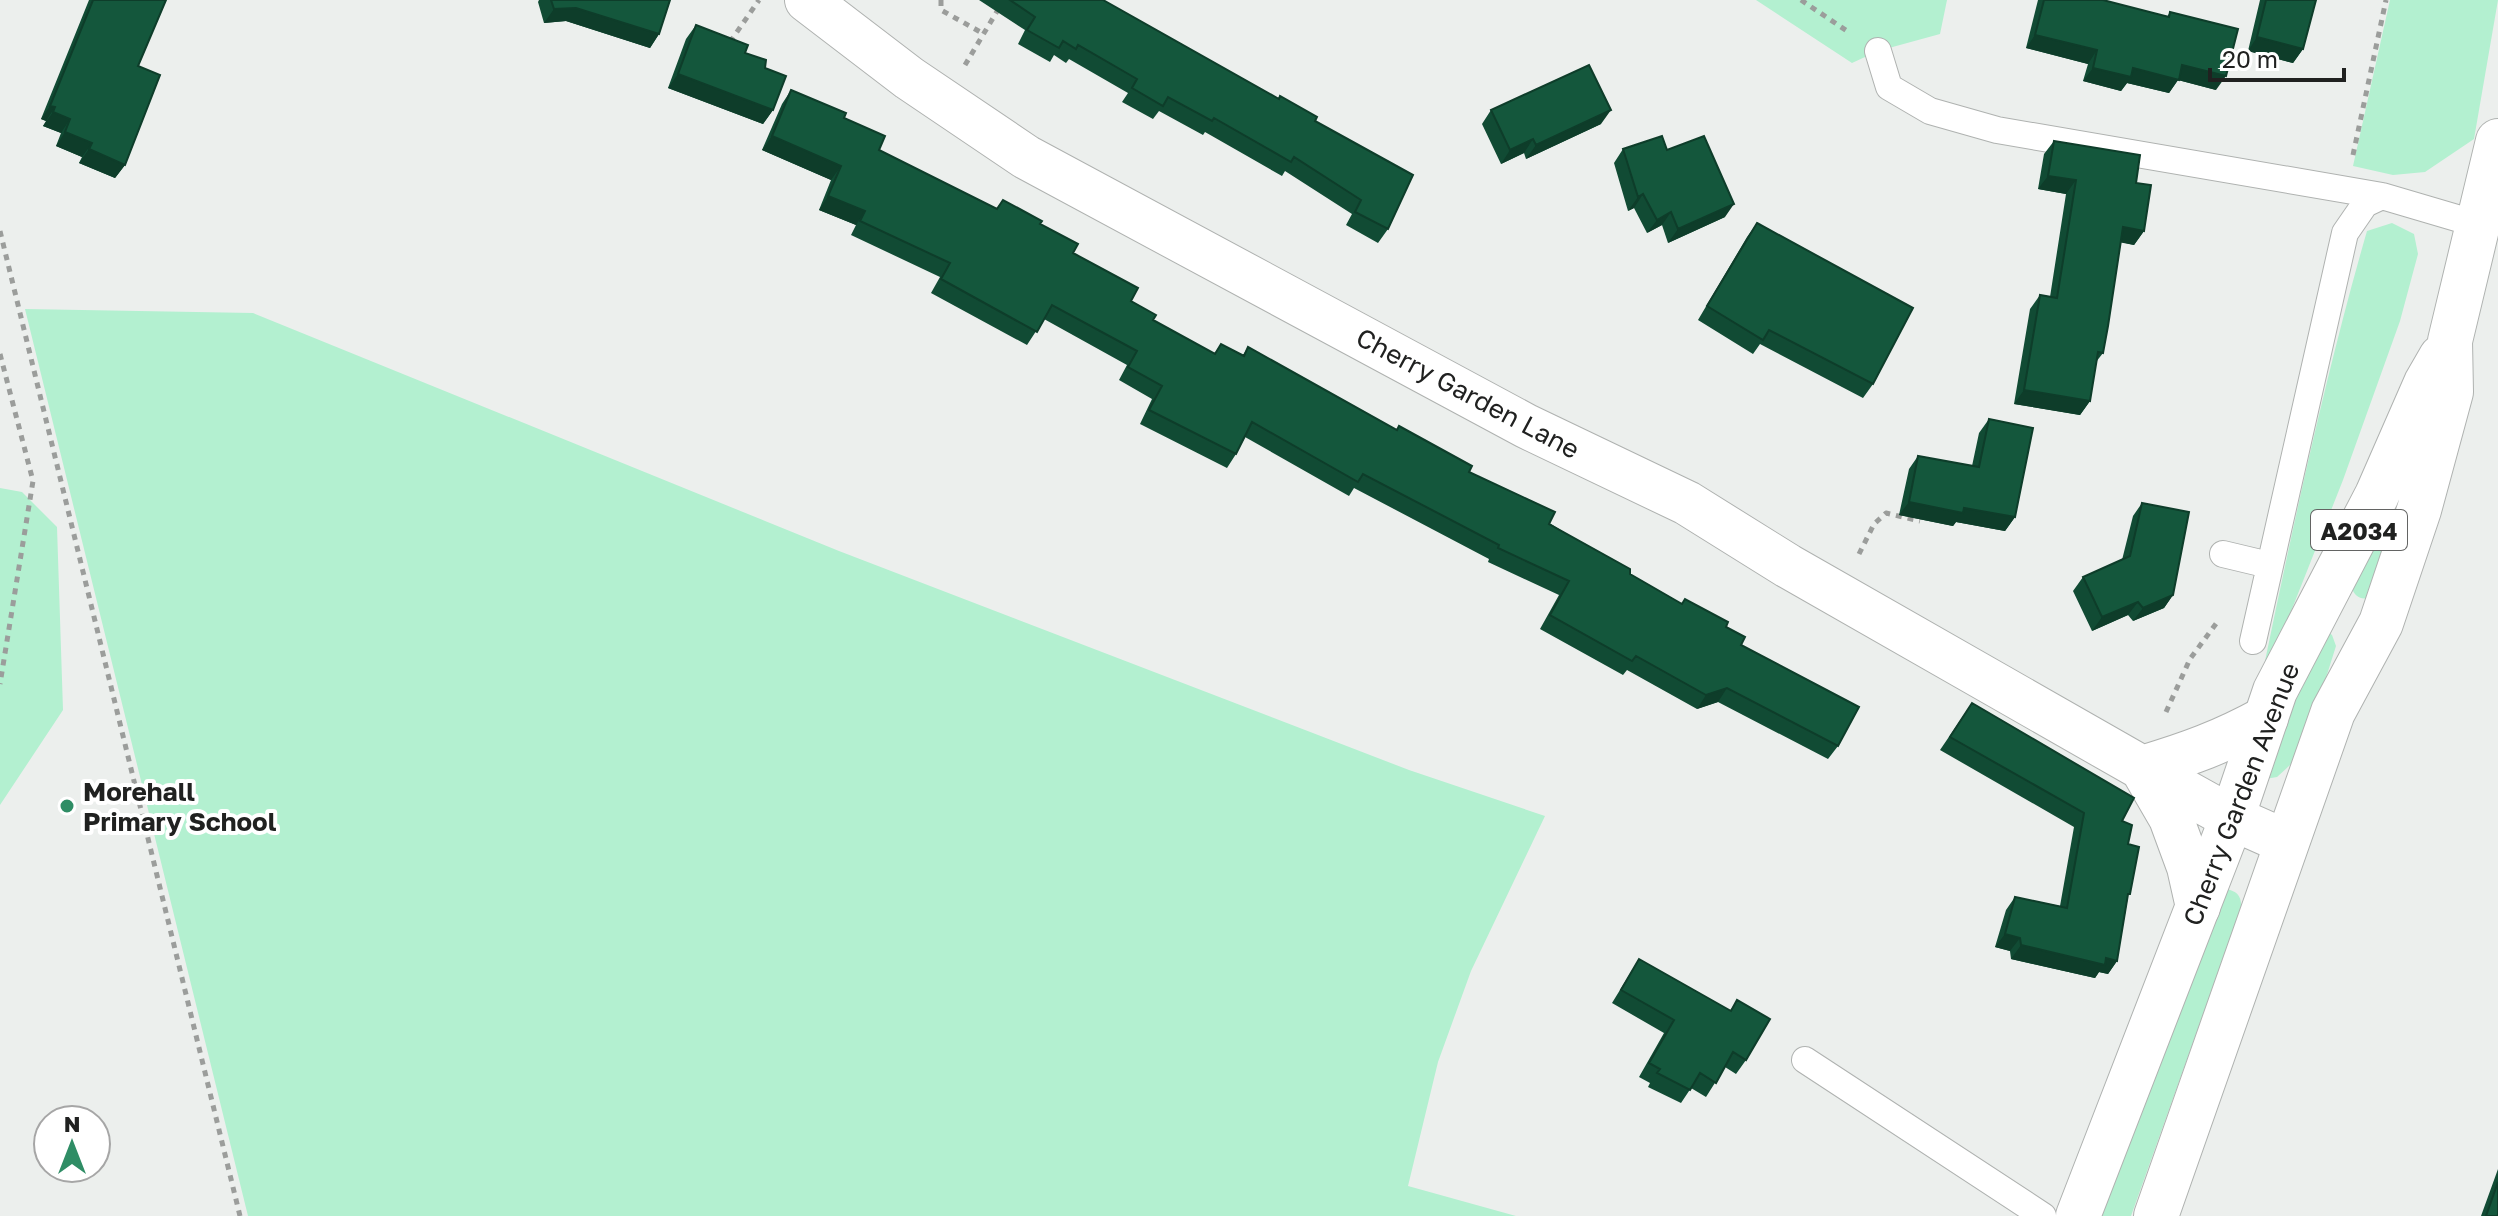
<svg xmlns="http://www.w3.org/2000/svg" width="2498" height="1216" font-family="'Golos Text',sans-serif">
  <style>
    .green { fill: #b3f0d0 }
    .lines { fill: none; stroke-linecap: round; stroke-linejoin: round }
    .service-casing { stroke: #afb2b0; stroke-width: 28 }
    .minor-casing { stroke: #afb2b0; stroke-width: 46 }
    .primary-casing { stroke: #afb2b0; stroke-width: 46 }
    .path { stroke: #9b9d9b; stroke-width: 5; stroke-dasharray: 6 6; stroke-linecap: butt }
    .service { stroke: #fff; stroke-width: 26 }
    .minor { stroke: #fff; stroke-width: 44 }
    .primary { stroke: #fff; stroke-width: 44 }
    .wall { fill: #114b34 }
    .shaded-wall { fill: #0e3d2a }
    .building { fill: #14573c; stroke: #0e3d2a; stroke-width: 2 }
    .poi-dot { fill: #2f8d65; stroke: #fff; stroke-width: 3 }
    .labels { text-anchor: middle; dominant-baseline: central; stroke-width: 8; stroke-linejoin: round; paint-order: stroke }
    .shield { fill: #fff; stroke: #636463; stroke-width: 2 }
    .shield-label { font-size: 24px; font-weight: bold; fill: #202120 }
    .street-label { font-size: 26px; fill: #202120; stroke: #fff }
    .poi-label { font-size: 26px; font-weight: bold; fill: #202120; stroke: #fff; text-anchor: start }
  </style>
  <rect width="100%" height="100%" fill="#ecefed"/>
  <path class="green" d="M1756 0H1947L1940 34 1878 51 1852 63Z
    M2390 0H2498L2474 139 2425 172 2393 175 2353 166Z
    M2392 223 2414 234 2418 254 2400 321 2343 480 2271 662 2265 661C2295 517 2326 373 2367 231Z
    M25 309 253 313 839 551 1409 770 1545 816 1471 971 1438 1062 1408 1186 1516 1216H248Z
    M0 488 22 492 57 527 63 710 0 805Z
    M2383 526 2390 532 2370 597C2362 601 2354 596 2352 588Z
    M2326 630 2332 635 2336 646 2302 754 2277 777 2265 779V762Z
    M2226 889C2237 891 2242 896 2241 908L2131 1216H2099Z"/>
  <g class="lines">
    <g class="service-casing">
      <path id="service" d="M1878 51 1889 87 1930 111 1997 130 2382 196 2477 224
        M2223 554 2269 565
        M2253 641 2345 233 2365 204 2382 196
        M1805 1060 2043 1216"/>
    </g>
    <g class="minor-casing">
      <path id="minor" d="M807 0 909 78 1026 157 1526 426 1687 503 1788 566 2142 768 2232 818 2286 842
        M2142 768 2171 818 2189 867 2198 907
        M2142 768C2189 754 2222 742 2266 718"/>
    </g>
    <g class="primary-casing">
      <path id="primary" d="M2078 1216 2232 818 2275 691 2377 495 2426 383 2441 357
        M2156 1216 2333 712 2381 623 2419 510 2451 392 2450 341 2498 141"/>
    </g>
    <path class="path" d="M941 0V10L984 34
      M1801 0 1850 33
      M730 42 759 0
      M965 65 999 8
      M2353 155 2386 0
      M0 231 240 1216
      M0 354 33 481 0 684
      M1859 554 1874 524 1886 513 1920 521
      M2166 712 2190 659 2218 621"/>
    <use href="#service" class="service"/>
    <use href="#minor" class="minor"/>
    <use href="#primary" class="primary"/>
  </g>
  <path class="wall" d="M89 0H166L138 66 125 165 115 178 79 163 82 157 56 146 61 133 43 126 46 121 41 119Z
    M539 0H670L659 34 650 48 566 21 544 23 538 2Z
    M979 0H1103L1315 121 1388 229 1378 243 1346 225 1352 214 1285 171 1282 176 1205 132 1203 135 1159 111 1153 119 1122 102 1128 93 1069 59 1066 63 1054 55 1050 62 1018 44 1025 30Z
    M2038 0H2103L2167 17 2170 12 2216 90 2178 80 2169 93 2127 83 2121 91 2083 81 2088 64 2026 48Z
    M2260 0H2316L2303 49 2293 63 2248 51Z
    M696 25 745 53 765 68 773 110 763 124 668 88 686 39Z
    M791 90 844 118 879 150 996 209 1003 200 1040 224 1153 320 1214 354 1221 344 1243 355 1248 347 1469 472 1630 574 1682 604 1685 599 1726 627 1741 645 1838 746 1828 759 1718 702 1697 709 1627 670 1623 675 1540 629 1559 595 1488 562 1489 559 1354 488 1349 496 1245 437 1236 454 1227 468 1140 424 1152 399 1119 380 1127 365 1044 319 1027 345 931 293 940 277 851 235 856 225 819 210 831 180 762 150 782 104Z
    M1491 110 1601 124 1526 159 1524 153 1501 164 1482 124Z
    M2054 141 2136 183 2144 231 2134 245 2121 242 2103 353 2096 362 2090 401 2080 415 2014 404 2030 309 2040 295 2050 297 2066 194 2038 189 2044 154Z
    M1623 149 1667 150 1725 217 1668 243 1662 225 1647 233 1634 208 1628 211 1614 163Z
    M1757 223 1873 384 1863 398 1760 344 1753 354 1698 320 1747 237Z
    M1989 419 2015 517 2005 531 1956 522 1953 526 1899 515 1909 469 1918 456 1972 466 1979 433Z
    M2142 503 2173 595 2164 608 2133 621 2128 615 2092 631 2073 591 2083 577 2122 560 2133 516Z
    M1972 703 2122 821 2128 844V897L2117 961 2108 974 2099 972 2095 978 2011 959 2010 951 1995 947 2006 910 2015 897 2060 906 2074 827 1940 750Z
    M1639 959 1730 1011 1737 1000 1746 1060 1736 1074 1725 1067 1706 1097 1691 1088 1681 1103 1648 1087 1650 1083 1639 1077 1664 1033 1612 1003Z
    M2498 1169V1216H2481Z"/>
  <path class="shaded-wall" d="M576 8 659 34 650 48 566 21 544 23 554 9Z
    M2035 35 2097 50 2088 64 2026 48Z
    M2257 37 2303 49 2293 63 2248 51Z
    M2182 65 2226 76 2216 90 2178 80 2169 93 2127 83 2121 91 2083 81 2093 68H2133Z
    M678 74 773 110 763 124 668 88Z
    M50 106 55 107 46 121 41 119Z
    M1611 110 1601 124 1526 159 1536 145Z
    M53 112 70 119 61 133 43 126Z
    M65 132 92 143 82 157 56 146Z
    M772 136 841 166 831 180 762 150Z
    M1533 139 1524 153 1501 164 1510 150Z
    M89 149 125 165 115 178 79 163Z
    M2048 176 2076 180 2066 194 2038 189Z
    M1643 194 1634 208 1628 211 1638 197Z
    M828 196 865 211 856 225 819 210Z
    M1734 204 1725 217 1668 243 1678 229Z
    M1671 212 1662 225 1647 233 1657 220Z
    M2123 227 2144 231 2134 245 2113 241Z
    M2024 390 2090 401 2080 415 2014 404Z
    M1909 502 1964 508 2015 517 2005 531 1956 522 1953 526 1899 515Z
    M2173 595 2164 608 2133 621 2143 608Z
    M2138 602 2128 615 2092 631 2102 617Z
    M1727 688 1718 702 1697 709 1706 695Z
    M2005 934 2020 938 2010 951 1995 947Z
    M2021 945 2106 958 2117 961 2108 974 2099 972 2095 978 2011 959Z"/>
  <path class="building" d="M93 0H166L138 66 160 75 125 165 89 149 92 143 65 132 70 119 53 112 55 107 50 106Z
    M551 0H670L659 34 576 8 554 9Z
    M1010 0H1103L1279 99 1280 96 1317 117 1315 121 1413 175 1388 229 1355 212 1361 200 1294 157 1291 162 1214 118 1212 121 1168 97 1163 106 1132 88 1137 79 1078 45 1076 49 1063 41 1059 48 1027 30 1035 17Z
    M2044 0H2103L2169 17 2170 12 2238 29 2226 76 2182 65 2179 80 2133 68 2131 77 2093 68 2097 50 2035 35Z
    M2266 0H2316L2303 49 2257 37Z
    M696 25 748 45 745 53 766 60 765 68 786 76 773 110 678 74Z
    M1589 65 1611 110 1536 145 1533 139 1510 150 1491 110Z
    M791 90 846 113 844 118 885 136 879 150 997 209 1003 200 1042 221 1040 224 1078 244 1073 253 1138 288 1131 301 1156 315 1153 320 1215 354 1221 344 1244 356 1248 347 1397 430 1399 426 1472 466 1469 472 1555 512 1549 524 1630 569V574L1682 604 1685 599 1728 622 1726 627 1745 637 1741 645 1859 707 1838 746 1727 688 1706 695 1636 656 1632 661 1550 615 1569 581 1498 548 1499 545 1363 474 1358 482 1252 422 1236 454 1149 410 1162 386 1128 367 1137 351 1052 305 1037 332 941 279 950 263 860 221 865 211 828 196 841 166 772 136Z
    M1662 136 1667 150 1704 136 1734 204 1678 229 1671 212 1657 220 1643 194 1638 197 1623 149Z
    M2054 141 2140 155 2136 183 2151 185 2144 231 2123 227 2108 326 2103 353 2098 352 2090 401 2024 390 2040 295 2057 298 2076 180 2048 176Z
    M1757 223 1913 308 1873 384 1769 330 1763 340 1707 306Z
    M1989 419 2033 428 2015 517 1964 508 1963 513 1909 502 1918 456 1979 467Z
    M2142 503 2189 512 2173 595 2143 608 2138 602 2102 617 2083 577 2130 556Z
    M1972 703 2134 798 2122 821 2132 825 2128 844 2139 847 2130 894H2128L2117 961 2106 958 2105 965 2021 945 2020 938 2005 934 2015 897 2067 908 2084 813 1950 737Z
    M1639 959 1731 1011 1737 1000 1770 1019 1746 1060 1733 1052 1716 1083 1700 1073 1690 1090 1657 1073 1660 1069 1649 1063 1674 1020 1621 990Z
    M2498 1182V1216H2486Z"/>
  <circle class="poi-dot" cx="67" cy="806" r="8"/>
  <g class="labels">
    <rect class="shield" x="2311" y="510" width="96" height="40" rx="6"/>
    <g class="shield-label">
      <text x="2359" y="530">A2034</text>
    </g>
    <g class="street-label">
      <text transform="translate(1468 393) rotate(28)">Cherry Garden Lane</text>
      <text transform="translate(2241 794) rotate(-69)">Cherry Garden Avenue</text>
    </g>
    <g class="poi-label">
      <text x="83" y="791">Morehall<tspan x="83" dy="30">Primary School</tspan></text>
    </g>
  </g>
  <g transform="translate(72 1144)"><circle r="38" fill="#ffffff" stroke="#a6a6a6" stroke-width="2"/>
  <path d="M0-6L14 30L0 20L-14 30Z" fill="#2f8d65"/>
  <text y="-12" font-size="22" font-weight="bold" text-anchor="middle" fill="#202120">N</text>
  </g>
  <path d="M2210 68v12h134v-12" fill="none" stroke="#202120" stroke-width="4"/>
  <text x="2222" y="68" font-size="24" fill="#202120" stroke="#ffffff" stroke-width="6" paint-order="stroke">20 m</text>
</svg>
